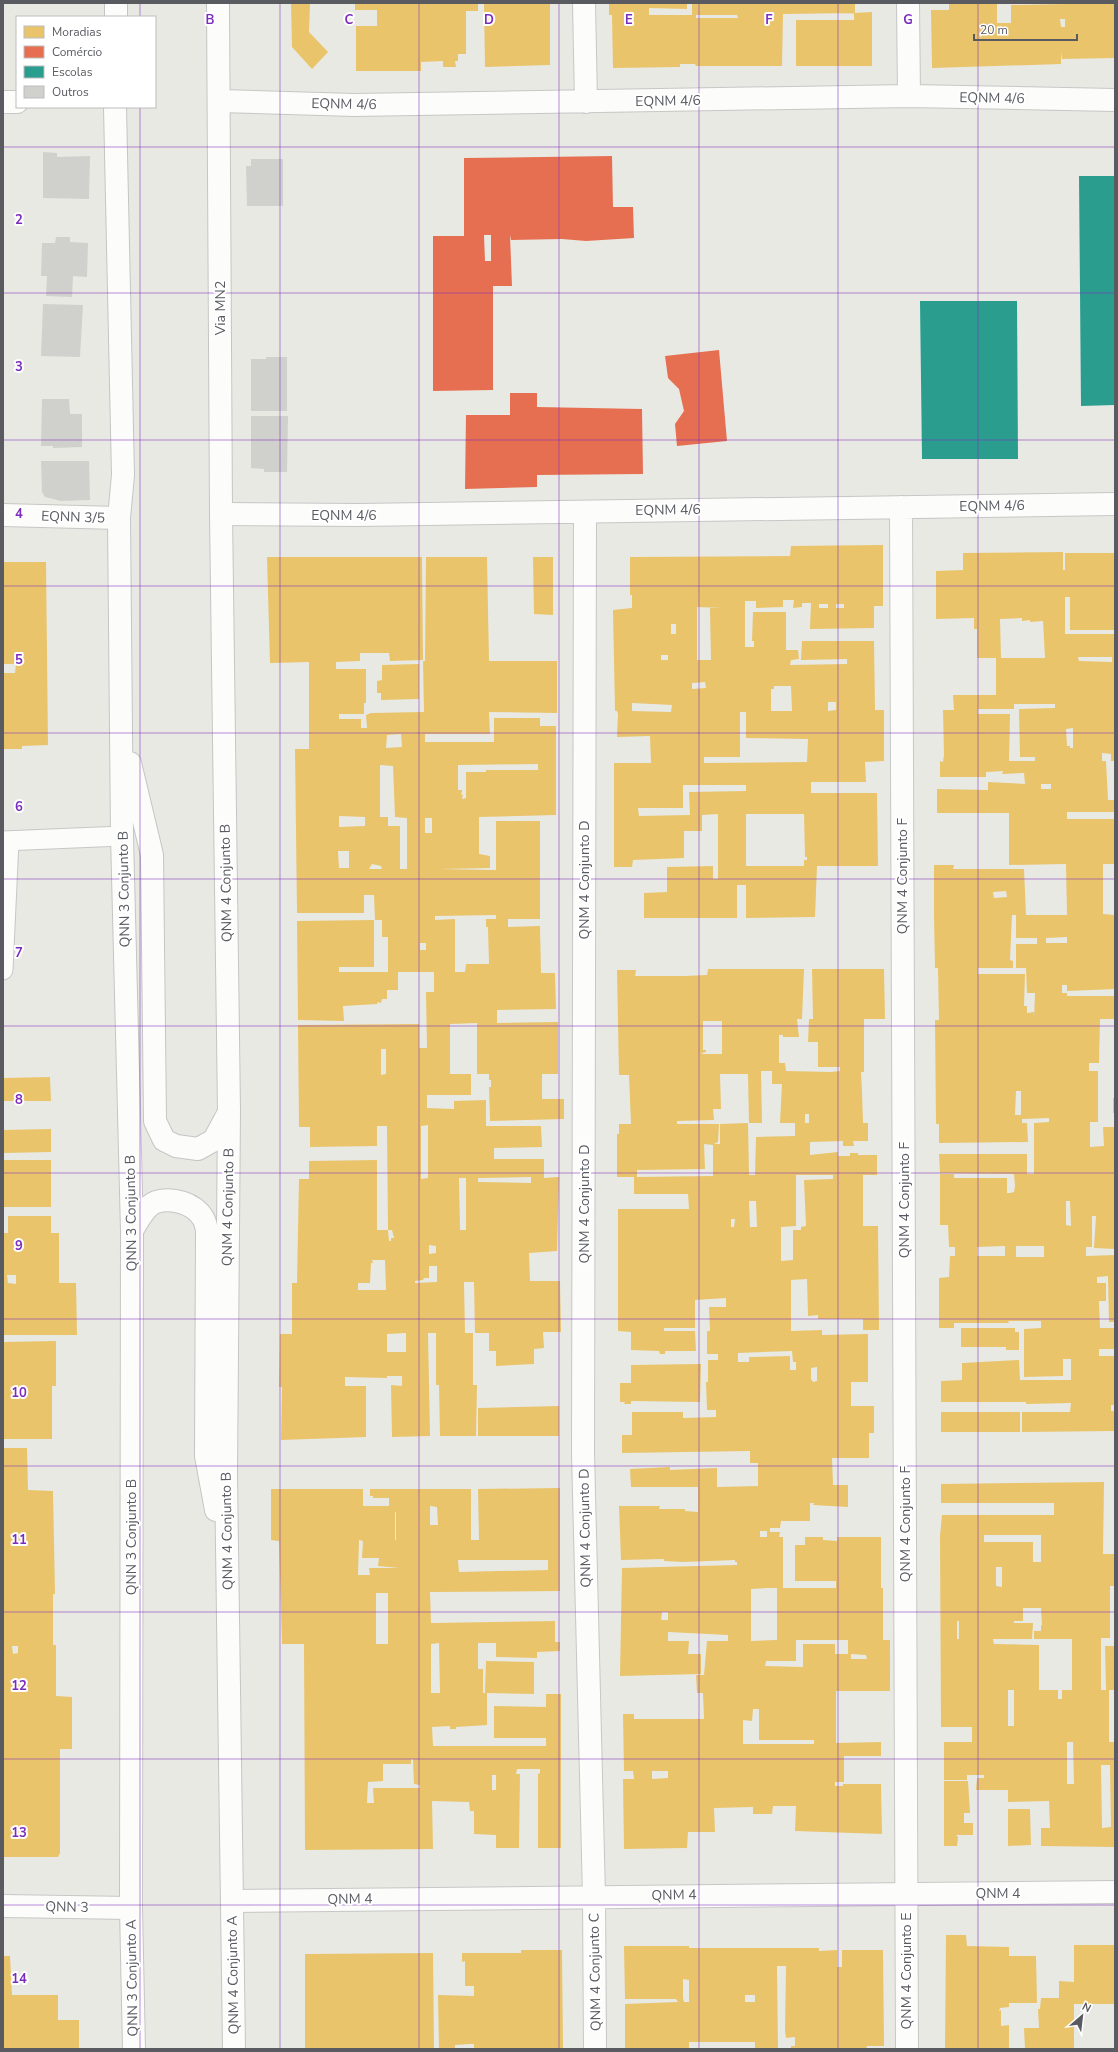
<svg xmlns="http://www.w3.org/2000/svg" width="1118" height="2052" font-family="'Nunito Sans',sans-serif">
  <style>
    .homes { fill: #e9c46a; fill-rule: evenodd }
    .shops { fill: #e76f51; fill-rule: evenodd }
    .schools { fill: #2a9d8f }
    .building { fill: #d0d0cc }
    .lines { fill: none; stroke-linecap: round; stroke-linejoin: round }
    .lane-casing { stroke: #c6c7c6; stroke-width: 21 }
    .street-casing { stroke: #c6c7c6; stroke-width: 24 }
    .secondary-casing { stroke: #c4c5c5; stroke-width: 24 }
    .lane { stroke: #fcfcfb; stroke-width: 19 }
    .street { stroke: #fcfcfb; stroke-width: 22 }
    .secondary { stroke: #fcfcfb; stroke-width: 22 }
    .grid { fill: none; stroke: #7b2cbf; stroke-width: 1; stroke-opacity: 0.55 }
    .labels { text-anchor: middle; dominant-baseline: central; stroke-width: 4; stroke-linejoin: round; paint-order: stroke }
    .street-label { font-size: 14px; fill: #595b61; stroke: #fff }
    .grid-label { font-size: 13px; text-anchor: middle; font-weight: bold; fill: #7b2cbf; stroke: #fff; stroke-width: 4; stroke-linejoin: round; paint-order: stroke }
  </style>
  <rect width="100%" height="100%" fill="#e9e9e4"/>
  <path class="homes" d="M291 3H310L309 32 328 52 312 69 292 47Z
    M355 3H478V11H466V54H458V61H455L456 67H443V61L421 62V71H356V26H377V10H355Z
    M484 3H550V65L485 67Z
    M609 3H687V9L649 8V15H692V3H855V13L783 14 782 66H696L695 64H680V67L613 68 612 15H609ZM696 15H737L738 18H696Z
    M949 3H997V23H1011V5L1115 3V58L1062 59 1061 52V64L932 68 931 10H949ZM1060 19H1065V27H1061Z
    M872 12V66H796V20H854V13Z
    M883 545V606H874V628L810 629 811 603H802V607L793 608 794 600H783V607L756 608V601H745V657V647H754V641H752L753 612H786V650H798L799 659 791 660 790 665 847 664V659L801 660 802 641H874L875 710H884V761L865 762 866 782H811V793H877L878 866H817L815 917 746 918V885H737V918H644V893L667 892V867L713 866V879H718V814L702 815V831H684V858L633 860 632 867H614V763H651L650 736 617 737 618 714 617 711H615L613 610 632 608V595H630V557L790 556 791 546ZM819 604H828V608H819ZM836 604H844V608H836ZM697 607 723 608H710L711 660H697ZM671 624H676V634H671ZM661 655H668V660H661ZM705 682 706 688 692 689V683ZM774 686H791L792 711H771V689H774ZM828 702H836V710L828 711ZM632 703 672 705 671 712 632 711ZM740 712H746V738L808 739 807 762 704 763V757H740ZM683 785H746V791L689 792 690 815 639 816 638 808H683ZM746 814H804L805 857H807V860H804V866H746Z
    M1063 552V570H1065V553H1115V630H1070V597H1065V634H1115V761H1111V754L1102 753V761H1106L1108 800H1115V812H1067V819H1115V864H1103V914L1115 915V989L1067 991V985H1062V993H1067V996H1115V1019H1100L1099 1063H1089V1071H1098V1122H1090V1147L1104 1146 1103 1127H1115V1249L1094 1248 1096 1216H1092V1247H1086V1256L1115 1255V1322H1109L1108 1276 1097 1277V1283H1106V1301H1099L1100 1328H1115V1349H1099V1356H1115V1405H1111V1411H1115V1431L1022 1432V1412H1070L1071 1403 1026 1404V1402H941V1381L962 1380V1363L1019 1360 1020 1380H1071V1359H1063V1376L1024 1377V1329L1041 1328V1321H1008L1009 1323H954V1328H939V1278L949 1277 950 1256H955V1247H949L948 1225H940V1174H954V1178H1007V1193H1010L1014 1192 1015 1186 1014 1174 940 1173 939 1154H1027V1174H1034V1123L1049 1122V1118L1022 1119V1123H1027L1028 1142 939 1143V1124H936L935 1020H939L938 968H935L934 916V865H954L953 869H1024L1026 915H1067L1066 864 1009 865V813H937V789L988 790V782L1025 784 1024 773 1002 774 1003 771 986 772V777H940V761L943 762 944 755 943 710H954L953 695H996V658H977V629H974V618L936 619V571L963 570V553ZM1022 618V621L1030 620V622L1043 621 1045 658H1001L1000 619ZM1078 657H1112V662L1079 661ZM1014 704H1055V708L1019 709 1020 757H1035V761H1009L1010 714H978V709H1014ZM1073 728V748H1070V746H1067L1066 729ZM1041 784H1051V789H1041ZM1006 891 1007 897 994 898 993 892ZM1012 915H1016V938H1037V944H1016V968H1026L1027 993H1035L1034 1020V1012L1027 1013V1006H1024L1025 974H978V968H1013V961L1010 960ZM1067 937V943H1046V938ZM1016 1091H1021V1115H1015ZM1066 1201H1070L1071 1226 1066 1225ZM1005 1246V1256H977V1247ZM1016 1246H1044V1257H1016Z
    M267 557H422L423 660 390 661 389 653H360V661L336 662V669H366V703H364V714H339V719H361V728H367L366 715 371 713 424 712 423 661H425L426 557H487L489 661H557V713L489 712 490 734H425V742H494V718H540V726H556V815L479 817V854L490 856V868L438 869 496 870V821H540V919H508V927L540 926 541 973H555L556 1009 497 1010V1023L558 1022V1074H542V1099H564V1119L490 1121 489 1087H491V1080H489V1074H477V1023L450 1024V1074H471V1095H427V1108L454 1109V1101L486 1100V1126H541L542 1147 494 1148V1159H544V1178L559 1177 557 1251 529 1253 530 1281H560L561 1332H543L544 1348 534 1349V1364L496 1366V1351H489V1333H475L474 1282H464L465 1333H473V1385H477L476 1436H440L439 1385H436V1333H428L430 1436 392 1437 391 1385 402 1386V1376H387V1378L345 1377V1386H366V1437L281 1440 282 1387H279L280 1334H292V1283H297L299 1179H309V1161L377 1160V1230H388L389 1241H391V1238H394L392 1230H388L387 1126H377V1146L310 1147V1127H299L298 1025 419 1024V1048H427L426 992H434V972H398V990H387V999H382L381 1003 378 1002 377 1004 343 1006 344 1021 298 1020 297 921 374 920V967H339V972H388V937H382V920H375L374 895H364V913H297L295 749H309V662L270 663ZM401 734 402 747 386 748 387 735ZM538 764V770H486V772H466V798L462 799 463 794 461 795 462 790H458V765ZM380 765 393 766 395 817 407 818V869H400V826H388V817H380ZM339 816 365 817V826L339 827ZM425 818H432V833H425V842ZM338 851H349V868H339ZM372 864 381 866 382 869H369ZM496 915V919H486V927H488L489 964H466L465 972H455V919L435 920V916ZM420 943H426V950H420ZM381 1049H386V1074L381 1075ZM428 1125V1178L421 1179V1126ZM531 1177V1183L478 1182V1178ZM459 1178H466V1230H460ZM429 1245 436 1246V1253L429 1254ZM372 1260H385L386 1290H358V1283H370L371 1263H373ZM429 1266H437V1282L415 1283V1281L423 1280 424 1278H429ZM406 1333V1352H387V1334Z
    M533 557H553V615L534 614Z
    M3 562H46L48 745 22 746V749H3V673H15L16 664H3Z
    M419 664V699L381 700V693H377V681L382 680V665Z
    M708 969H804L802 1019H797L799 1037H783V1035H779V1063H785L786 1071 831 1072 840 1071V1067H818V1042H808L809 1019H813L812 969H884L885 1019H864V1072H861L862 1091 863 1123H868V1141H853L854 1146H843V1141L810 1142V1155L838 1152V1156H850V1153H858V1155H877V1175H863V1226H878L879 1330H863V1319H818V1315L808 1316 807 1279 791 1280V1331L822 1330V1335L868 1334V1382H851V1406H874V1433H869V1458H832L833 1485H848V1507L813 1505 814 1503H810V1521H781L780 1528H770V1532H780L779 1537H783V1588H836V1581H795V1545H805V1537H823V1540L837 1541V1537H881V1588H883V1640H890V1691H836V1743L881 1742V1756H844V1782H835V1786H843V1784H881L882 1834 795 1831 796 1806H773L772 1814H753V1807L714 1808 715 1832H688L687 1848 624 1849 623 1779H634L633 1771H624L623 1714H634V1719H704L703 1693H697L696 1675H704L707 1641H728V1635L668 1632V1641H689L688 1654H701V1674L620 1676 622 1568 737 1565V1562H735V1560L683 1562 664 1561V1559L621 1560 619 1506H660L659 1509H685V1511L698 1512V1487H631L630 1469 670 1467V1470L717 1468V1487L758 1486V1463H750V1451L622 1453V1435H632V1412H683V1418L716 1417V1410H707L706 1382H708V1360H718V1354H707V1331H710L709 1307H726V1298L695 1300V1328H664V1331H695L696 1351H665V1354H660L659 1351 631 1350V1332L618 1331V1209H689L688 1194H634V1177H617V1134H619V1124H631L629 1075H619L617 970H636L635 976H685L707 975ZM703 1021H722V1054H702V1053L706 1052V1050H703ZM761 1071H772V1084H782L780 1123H795V1136L756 1137 755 1175H749L748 1123 720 1124V1144H714L718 1142 719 1124H677V1121L714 1120 713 1109H721L720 1074H748L749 1123H762ZM805 1114H809V1123H805ZM704 1144 713 1145V1176L637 1177V1170L705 1169ZM796 1175H833V1179L804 1180 806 1226 801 1227V1230H793V1260L781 1261V1227L796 1226ZM749 1201H756L757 1227H750ZM731 1219H735L734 1227H731ZM791 1339 793 1362H796V1370H790V1356L749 1357V1362H738V1353L792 1351ZM817 1367V1381L813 1382 811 1379V1368ZM760 1531H767V1537H760ZM767 1588H777V1640L751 1641V1589ZM662 1612H668V1620H661ZM796 1640H848V1654H835V1644H803V1667L765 1666 766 1661H796ZM851 1654 866 1655 867 1659H851ZM753 1709H759V1740H814V1744H743V1720L752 1721ZM652 1771H668V1778L652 1779Z
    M50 1077 51 1101H3V1078Z
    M1113 1098H1115V1113H1113Z
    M51 1129V1152L3 1153V1130Z
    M3 1160H51V1207H3Z
    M8 1216H51V1233H59V1283H76L77 1335H3V1233H8ZM7 1275H16V1284L8 1283Z
    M961 1328H1015V1332H1019V1350H1006V1347H961Z
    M56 1341V1386H52V1439H3V1342Z
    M701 1364 700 1402 631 1401V1404H624L625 1402H620V1383H631V1365Z
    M559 1406V1436H478V1408Z
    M941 1412H1020V1432H941Z
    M3 1448H27L28 1490 53 1491 55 1594H53V1645H56V1696L72 1697V1749H60V1853L58 1857H3ZM12 1646H18V1653L13 1654Z
    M1104 1482 1103 1554H1115V1586H1110V1638H1101V1690H1106L1105 1646H1115V1690H1109V1742H1115V1847L1041 1846V1828H1050L1049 1801 1008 1802V1790H976L977 1778H984V1775H967V1780H944V1742H972V1727H941L940 1536 942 1515H1054V1503H941V1484ZM984 1535H1041V1562H1033V1542H984ZM996 1567H1002V1587L996 1586ZM1023 1608H1041L1042 1626 1041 1625V1631H1034V1639H1072V1690H1062V1699H1058V1690H1039V1645L994 1644 993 1639H1032L1033 1623H1014V1621H1023ZM957 1621H959V1639H957ZM1008 1690H1014V1726H1008ZM1067 1742H1073L1074 1784H1067ZM1101 1765H1110L1111 1827 1102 1828Z
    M560 1488V1591L430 1592 431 1623 555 1621V1642H560V1651L537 1652V1658L496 1657V1643H478V1669H483V1693H485L486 1661 534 1662V1694L487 1693V1725L456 1727V1729H450V1726L432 1727 433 1746H546V1738H494V1706L546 1707V1694H561V1848H538V1774L540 1773V1769H517L516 1774H520L519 1848H496V1835L474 1834V1811H470L469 1802 432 1801 433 1849 305 1850 304 1644H282L279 1541 271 1540V1489H363V1506H389V1498H373V1496H370V1489H471V1540H479L478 1489ZM430 1506 437 1507 438 1525H430ZM395 1512H396V1540H395ZM359 1540 363 1541 362 1558H379L378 1566 399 1568H369L370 1575H358ZM458 1560H548V1570L459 1572ZM376 1593H388V1644H376ZM439 1643 440 1693H431V1644ZM411 1759H413L414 1784 420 1785V1788H373L374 1803H367L368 1782 383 1781V1764H411ZM492 1775H496V1790H492Z
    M944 1781H968L970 1813H964V1823H973V1835H956L958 1837 957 1846H944Z
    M1008 1809H1030L1031 1845 1008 1846Z
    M946 1935H966L967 1946 1009 1947V1956H1036L1037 2003H1009V2007L1000 2008 999 2011 1001 2010V2026L1009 2025V2049H945Z
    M1074 1945H1115V2004H1074V2049H1025L1024 2028H1039L1038 2009H1040L1041 1998H1059V1981L1074 1982Z
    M624 1946H689V1948H819V1951L837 1950V1967H842V1950H883L884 2046H867L866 2049H791V2046H795V2037L786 2038 785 2030 786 1966H777L778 2049H755V2042H689V2049H625V2004L678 2002 676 1999H625ZM683 1979 689 1980V2002H684L683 1998ZM745 1995H755V2002H745Z
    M521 1950H562L563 2049H474V2044H470L455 2045V2049H439L438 1995 474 1996V1986H465V1961L462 1962V1953H521Z
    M433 1953 434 2049H305V1954Z
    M3 1956H10L12 1995H58V2020H79V2049H3Z"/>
  <path class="shops" d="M612 156 613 207H633L634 238 586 241 562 239 511 240 510 235 512 286H493V390L433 391V236H464V158ZM484 235H491V261H485Z
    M719 350 727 441 677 446 675 424 684 411 679 389 668 378 665 356Z
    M510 393H537V407L642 409 643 474 537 475V487L465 489 466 415H510Z"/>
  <path class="schools" d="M1079 176H1115V405L1081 406Z
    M920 301H1017L1018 459H922Z"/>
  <path class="building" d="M43 152 57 153V157L90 156 89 199 43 198Z
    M251 159H283V206H247L246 166H251Z
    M56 237H70V242L88 243 87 277 73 276 72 297 46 296 47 276H41L42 243H55Z
    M43 304 83 305 80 357 41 356Z
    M266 357H287V411H251V359H266Z
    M42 399H69L70 414H82V447L53 448V446H41Z
    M251 416H288L287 472H264V469L251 468Z
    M41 461H89L90 500 61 501 45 497 42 492Z"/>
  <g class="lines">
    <g class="lane-casing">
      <path id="lane" d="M3 841 122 836
        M3 970 9 841"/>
    </g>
    <g class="street-casing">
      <path id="street" d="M584 3 586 102
        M908 3 909 96
        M220 101 354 105 909 96 1115 100
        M3 102H17
        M901 507 907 2049
        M585 512 583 1453 594 1896 595 2049
        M221 514 359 515 1115 504
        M3 515 119 518
        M233 1901 1115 1892
        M3 1906 131 1908"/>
    </g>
    <g class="secondary-casing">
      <path id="secondary" d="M218 3 221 514 229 1111 226 1474 234 2049
        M116 17V3
        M115 107 123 475 119 518 122 836 132 1231 131 1908 134 2049
        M130 763 152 855 155 1121 164 1140 176 1146 198 1149 214 1140 228 1114
        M132 1231C137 1222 145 1206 156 1202 172 1197 194 1203 203 1218 205 1221 206 1226 207 1230L206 1456 216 1510"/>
    </g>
    <use href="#lane" class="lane"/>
    <use href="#street" class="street"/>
    <use href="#secondary" class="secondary"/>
  </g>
  <path class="grid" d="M140 3V17M280 3V2049M419 3V2049M559 3V2049M699 3V2049M838 3V2049M978 3V2049M140 107V2049M3 147H1115M3 293H1115M3 440H1115M3 586H1115M3 733H1115M3 879H1115M3 1026H1115M3 1173H1115M3 1319H1115M3 1466H1115M3 1612H1115M3 1759H1115M3 1905H1115"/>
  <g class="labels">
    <g class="street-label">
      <text transform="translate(992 98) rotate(1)">EQNM 4/6</text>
      <text transform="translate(668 101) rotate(-1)">EQNM 4/6</text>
      <text transform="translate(344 104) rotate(1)">EQNM 4/6</text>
      <text transform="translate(220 308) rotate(-90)">Via MN2</text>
      <text transform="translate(992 506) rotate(-1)">EQNM 4/6</text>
      <text transform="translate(668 510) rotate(-1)">EQNM 4/6</text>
      <text x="344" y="515">EQNM 4/6</text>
      <text transform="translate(73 517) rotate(2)">EQNN 3/5</text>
      <text transform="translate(902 876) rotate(-90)">QNM 4 Conjunto F</text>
      <text transform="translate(584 880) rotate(-90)">QNM 4 Conjunto D</text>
      <text transform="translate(226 883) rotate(-91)">QNM 4 Conjunto B</text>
      <text transform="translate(124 889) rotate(-91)">QNN 3 Conjunto B</text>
      <text transform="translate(904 1200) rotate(-90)">QNM 4 Conjunto F</text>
      <text transform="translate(584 1204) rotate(-90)">QNM 4 Conjunto D</text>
      <text transform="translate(228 1207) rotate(-89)">QNM 4 Conjunto B</text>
      <text transform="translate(131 1213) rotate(-91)">QNN 3 Conjunto B</text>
      <text transform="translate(905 1524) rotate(-90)">QNM 4 Conjunto F</text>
      <text transform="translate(585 1528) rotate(-91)">QNM 4 Conjunto D</text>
      <text transform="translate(227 1531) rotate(-91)">QNM 4 Conjunto B</text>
      <text transform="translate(131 1537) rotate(-90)">QNN 3 Conjunto B</text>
      <text x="998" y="1893">QNM 4</text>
      <text transform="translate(674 1895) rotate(-1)">QNM 4</text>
      <text transform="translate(350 1899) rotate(-1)">QNM 4</text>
      <text transform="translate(67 1907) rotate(1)">QNN 3</text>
      <text transform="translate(906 1971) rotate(-90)">QNM 4 Conjunto E</text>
      <text transform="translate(595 1972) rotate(-91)">QNM 4 Conjunto C</text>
      <text transform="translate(233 1975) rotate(-91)">QNM 4 Conjunto A</text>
      <text transform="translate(132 1978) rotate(-91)">QNN 3 Conjunto A</text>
    </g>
  </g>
  <g class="grid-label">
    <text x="210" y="24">B</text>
    <text x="349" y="24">C</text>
    <text x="489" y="24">D</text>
    <text x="629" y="24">E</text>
    <text x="769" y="24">F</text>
    <text x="908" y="24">G</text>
    <text x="19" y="224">2</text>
    <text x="19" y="371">3</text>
    <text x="19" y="518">4</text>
    <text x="19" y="664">5</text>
    <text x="19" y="811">6</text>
    <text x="19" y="957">7</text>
    <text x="19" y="1104">8</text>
    <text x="19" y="1250">9</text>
    <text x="19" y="1397">10</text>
    <text x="19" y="1544">11</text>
    <text x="19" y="1690">12</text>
    <text x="19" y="1837">13</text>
    <text x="19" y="1983">14</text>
  </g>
  <rect width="1118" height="2052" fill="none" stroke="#595b61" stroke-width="8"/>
  <rect x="16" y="16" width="140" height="92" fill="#ffffff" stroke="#bdbdc0"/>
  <rect x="24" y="26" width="20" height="12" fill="#e9c46a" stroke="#bdbdc0"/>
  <text x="52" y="36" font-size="12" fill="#595b61">Moradias</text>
  <rect x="24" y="46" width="20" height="12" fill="#e76f51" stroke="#bdbdc0"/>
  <text x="52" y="56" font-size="12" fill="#595b61">Comércio</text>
  <rect x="24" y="66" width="20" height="12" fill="#2a9d8f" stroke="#bdbdc0"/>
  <text x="52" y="76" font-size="12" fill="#595b61">Escolas</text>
  <rect x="24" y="86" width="20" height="12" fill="#d0d0cc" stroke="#bdbdc0"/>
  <text x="52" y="96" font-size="12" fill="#595b61">Outros</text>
  <g transform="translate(1082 2016) rotate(28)" stroke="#ffffff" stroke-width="3" paint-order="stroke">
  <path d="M0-3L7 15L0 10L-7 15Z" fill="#595b61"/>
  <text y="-6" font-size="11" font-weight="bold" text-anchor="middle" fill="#595b61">N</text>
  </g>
  <path d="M974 34v6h103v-6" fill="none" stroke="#595b61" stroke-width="2"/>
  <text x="980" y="34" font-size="12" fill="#595b61" stroke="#ffffff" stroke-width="3" paint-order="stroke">20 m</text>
</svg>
